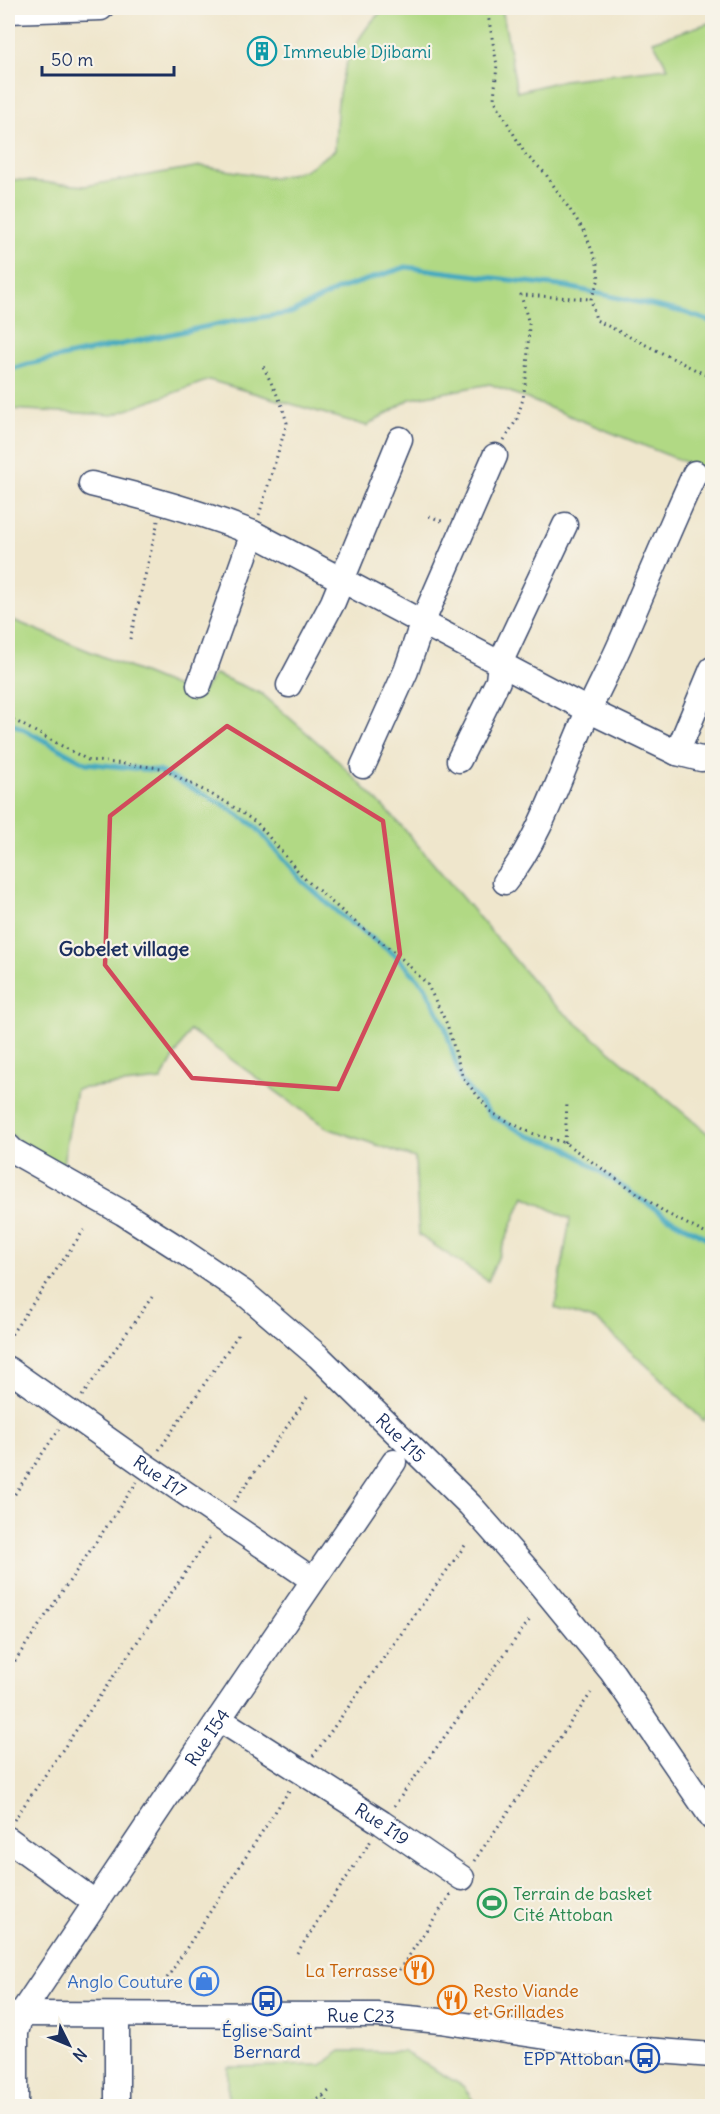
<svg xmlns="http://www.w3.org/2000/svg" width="720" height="2114" font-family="Delius,sans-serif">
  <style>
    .green { fill: #b1d984; stroke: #668471; stroke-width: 1.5 }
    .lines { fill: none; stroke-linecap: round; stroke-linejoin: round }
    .stream { stroke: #3fa8c0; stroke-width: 5 }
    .minor-casing { stroke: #3b4a6e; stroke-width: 27 }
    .path { stroke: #3b4a6e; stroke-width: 3; stroke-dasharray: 1.5 4.5; stroke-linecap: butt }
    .minor { stroke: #fff; stroke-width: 24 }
    .marked { fill: none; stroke: #d1495b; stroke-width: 4.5; stroke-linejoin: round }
    .labels { text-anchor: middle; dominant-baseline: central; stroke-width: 4.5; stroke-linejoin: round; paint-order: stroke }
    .culture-label { font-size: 18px; fill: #0d838f; stroke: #f7f3e8; text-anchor: start }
    .street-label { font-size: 18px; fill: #1b2f5e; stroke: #f7f3e8 }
    .leisure-label { font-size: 18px; fill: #27864d; stroke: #f7f3e8; text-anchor: start }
    .food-label { font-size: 18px; fill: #c56008; stroke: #f7f3e8; text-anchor: end }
    .shop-label { font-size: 18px; fill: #366cbe; stroke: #f7f3e8; text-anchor: end }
    .transit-label { font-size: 18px; fill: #164399; stroke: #f7f3e8 }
    .neighbourhood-label { font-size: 20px; font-weight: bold; fill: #1b2f5e; stroke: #f7f3e8 }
  </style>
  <rect width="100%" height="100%" fill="#f7f3e8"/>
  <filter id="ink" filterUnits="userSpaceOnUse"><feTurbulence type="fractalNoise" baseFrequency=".0167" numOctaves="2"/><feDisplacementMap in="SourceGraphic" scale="12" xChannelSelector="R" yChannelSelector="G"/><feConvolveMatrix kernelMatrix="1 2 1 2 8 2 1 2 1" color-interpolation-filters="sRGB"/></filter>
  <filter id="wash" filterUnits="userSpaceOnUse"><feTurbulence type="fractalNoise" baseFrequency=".008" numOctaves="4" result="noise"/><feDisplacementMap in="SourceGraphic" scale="24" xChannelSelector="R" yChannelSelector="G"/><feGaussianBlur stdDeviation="1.35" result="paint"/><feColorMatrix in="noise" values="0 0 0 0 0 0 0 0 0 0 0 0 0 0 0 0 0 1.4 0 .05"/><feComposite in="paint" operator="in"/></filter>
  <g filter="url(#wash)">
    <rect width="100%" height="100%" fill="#efe6cc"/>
    <path class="green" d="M387 8H502L517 92 564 80 668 68 653 41 712 22V473L490 384 410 399 367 426 209 380 113 415 9 409 8 416V179L85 186 201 166 274 178 305 170 335 150C336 124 337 89 346 65 352 48 371 17 387 8Z
      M8 618 199 696 215 674 262 694 331 754 399 823 549 1000 712 1137V1404L704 1421 653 1371 596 1321 555 1308 570 1219 524 1196 488 1281 419 1235 415 1158 327 1128 190 1030 161 1080 76 1089 61 1175 8 1132Z
      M341 2051 404 2052 463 2086 477 2106H228V2067L321 2065Z"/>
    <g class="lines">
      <path class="stream" d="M8 370 28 364 233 321 291 313 339 289 406 267 568 287 683 312 712 322
        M8 721 86 763 159 771 224 805 255 826 302 881 348 921 395 955 425 986 445 1026 461 1081 491 1115 529 1136 563 1146 664 1215 712 1241"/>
    </g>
  </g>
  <g filter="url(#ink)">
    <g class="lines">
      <g class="minor-casing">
        <g id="minor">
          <path d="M8 11 101 8"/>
          <path d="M91 484C146 497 200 512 253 533L588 710 677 753 701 759 712 758"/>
          <path d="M199 685 253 533"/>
          <path d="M289 685 333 602 400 439"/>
          <path d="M677 753 712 669"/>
          <path d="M459 760 498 681 500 663 565 525"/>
          <path d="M363 766 406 671 423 621 495 456"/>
          <path d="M505 882C539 841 561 773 583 723 595 695 610 668 622 640 646 585 669 529 695 473"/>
          <path id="s1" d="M8 1146 13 1151 123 1213 178 1248 243 1292 318 1356 470 1505 539 1583 612 1672 712 1818"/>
          <path id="s2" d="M8 1369 147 1467 313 1580"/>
          <path id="s3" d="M219 1719 382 1823 462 1878"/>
          <path d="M8 1839 96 1903"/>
          <path id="s4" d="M10 2014 377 2015 440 2021 620 2048 712 2055"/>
          <path d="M117 2015V2106"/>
          <path id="s5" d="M16 2106V2033L21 2014 219 1719 394 1462"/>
        </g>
      </g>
      <path class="path" d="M485 8 488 15 497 65 494 99 525 154 545 173 585 232 597 264 599 279 591 299 596 320 712 378
        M504 440 517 419 523 399 527 371 529 324 521 295 591 299
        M259 515 287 423 281 403 262 364
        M429 516 444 522
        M130 639 158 521
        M8 717 88 760 161 768 226 802 257 823 304 878 350 918 396 953 427 984 447 1024 463 1078 492 1113 531 1133 565 1143 666 1213 712 1237
        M565 1143 567 1103
        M8 1339 84 1230
        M82 1396 152 1297
        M159 1450 238 1335
        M234 1502 309 1395
        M8 1504 59 1429
        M8 1671 137 1482
        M313 1756 466 1544
        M394 1806 531 1618
        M14 1820 212 1534
        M474 1861 591 1693
        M297 1953 372 1839
        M399 1970 451 1894
        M167 1978 290 1789
        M323 2096 330 2106
        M308 2106 332 2089"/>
      <use href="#minor" class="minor"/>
    </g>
  </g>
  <path class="marked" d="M227 726 383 821 400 954 338 1089 192 1078 105 965 110 816Z"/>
  <defs>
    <g id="building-ring" transform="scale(1.5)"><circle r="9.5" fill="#f7f3e8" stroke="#0f9aa8" stroke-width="1.5"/><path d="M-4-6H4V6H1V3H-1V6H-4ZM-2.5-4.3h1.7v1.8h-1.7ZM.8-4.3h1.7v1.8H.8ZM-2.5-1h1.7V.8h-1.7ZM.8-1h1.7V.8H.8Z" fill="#0f9aa8"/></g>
    <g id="stadium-ring" transform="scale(1.5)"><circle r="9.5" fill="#f7f3e8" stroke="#2e9e5b" stroke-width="1.5"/><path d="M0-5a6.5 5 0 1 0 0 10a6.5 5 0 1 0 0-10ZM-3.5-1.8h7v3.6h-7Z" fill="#2e9e5b"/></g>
    <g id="restaurant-ring" transform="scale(1.5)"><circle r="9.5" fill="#f7f3e8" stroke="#e8710a" stroke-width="1.5"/><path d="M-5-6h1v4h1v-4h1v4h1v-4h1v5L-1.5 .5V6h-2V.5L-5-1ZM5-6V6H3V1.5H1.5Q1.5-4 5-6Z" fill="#e8710a"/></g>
    <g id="shop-ring" transform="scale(1.5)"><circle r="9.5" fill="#f7f3e8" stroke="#3f7fe0" stroke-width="1.5"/><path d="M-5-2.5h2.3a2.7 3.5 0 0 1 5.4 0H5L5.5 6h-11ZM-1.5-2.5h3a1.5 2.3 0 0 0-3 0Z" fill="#3f7fe0"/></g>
    <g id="bus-ring" transform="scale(1.5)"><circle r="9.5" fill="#f7f3e8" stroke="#1a4fb4" stroke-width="1.5"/><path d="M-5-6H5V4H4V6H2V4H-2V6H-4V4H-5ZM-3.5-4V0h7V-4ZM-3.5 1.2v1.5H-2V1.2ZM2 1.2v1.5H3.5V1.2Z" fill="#1a4fb4"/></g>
  </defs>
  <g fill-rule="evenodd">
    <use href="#building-ring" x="262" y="51"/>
    <use href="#stadium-ring" x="492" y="1903"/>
    <use href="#restaurant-ring" x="419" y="1970"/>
    <use href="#shop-ring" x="204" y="1981"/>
    <use href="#restaurant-ring" x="452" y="2000"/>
    <use href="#bus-ring" x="267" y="2001"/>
    <use href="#bus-ring" x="645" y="2058"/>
  </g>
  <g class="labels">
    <g class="culture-label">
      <text x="283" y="51">Immeuble Djibami</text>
    </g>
    <g class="street-label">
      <text stroke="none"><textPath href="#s1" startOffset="492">Rue I15</textPath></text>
      <text stroke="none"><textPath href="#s2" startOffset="186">Rue I17</textPath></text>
      <text stroke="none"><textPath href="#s5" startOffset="426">Rue I54</textPath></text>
      <text stroke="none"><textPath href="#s3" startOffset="194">Rue I19</textPath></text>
      <text stroke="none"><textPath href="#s4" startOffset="351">Rue C23</textPath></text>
    </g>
    <g class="leisure-label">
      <text x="513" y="1893">Terrain de basket<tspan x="513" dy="21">Cité Attoban</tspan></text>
    </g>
    <g class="food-label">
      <text x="398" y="1970">La Terrasse</text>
      <text x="473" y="1990" text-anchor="start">Resto Viande<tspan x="473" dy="21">et Grillades</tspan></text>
    </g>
    <g class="shop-label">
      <text x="183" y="1981">Anglo Couture</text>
    </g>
    <g class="transit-label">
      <text x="267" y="2030">Église Saint<tspan x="267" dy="21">Bernard</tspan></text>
      <text x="624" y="2058" text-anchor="end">EPP Attoban</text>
    </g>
    <g class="neighbourhood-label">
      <text x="124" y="948">Gobelet village</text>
    </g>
  </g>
  <rect width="720" height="2114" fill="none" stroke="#f7f3e8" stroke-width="30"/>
  <g transform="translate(69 2045) rotate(133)" stroke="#f7f3e8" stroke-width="4.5" paint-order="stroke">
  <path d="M0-4.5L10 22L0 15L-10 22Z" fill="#1b2f5e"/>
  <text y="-9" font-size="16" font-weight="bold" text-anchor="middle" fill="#1b2f5e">N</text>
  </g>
  <path d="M42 66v9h132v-9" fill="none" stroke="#1b2f5e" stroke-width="3"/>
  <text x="51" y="66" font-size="18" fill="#1b2f5e" stroke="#f7f3e8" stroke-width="4.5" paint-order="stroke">50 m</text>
</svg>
